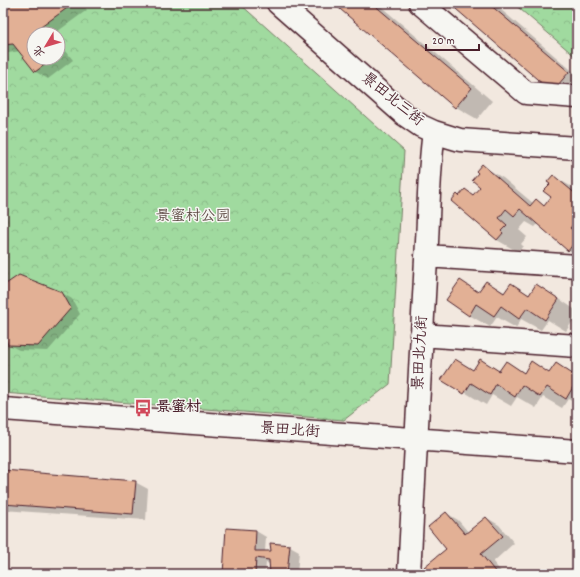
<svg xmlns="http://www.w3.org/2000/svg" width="580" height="577" font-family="Dekko,'LXGW WenKai TC',sans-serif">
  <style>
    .built { fill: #edd7c9 }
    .park { fill: url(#park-crowns); stroke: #757c65; fill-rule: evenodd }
    .shadow { fill: #0003 }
    .building { fill: #e2b095; stroke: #4a1f2b }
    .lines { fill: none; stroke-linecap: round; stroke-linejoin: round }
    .minor-casing { stroke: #4a1f2b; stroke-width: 25 }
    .minor { stroke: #f6f6f2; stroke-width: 22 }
    .labels { text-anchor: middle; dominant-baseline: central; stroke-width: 3; stroke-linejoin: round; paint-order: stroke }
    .street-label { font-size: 15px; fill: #4a1f2b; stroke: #f6f6f2 }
    .park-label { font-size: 15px; fill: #604e48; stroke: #f6f6f2 }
    .poi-label { font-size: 15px; font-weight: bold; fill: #4a1f2b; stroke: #f6f6f2; text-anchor: start }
  </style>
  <defs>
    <pattern id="park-crowns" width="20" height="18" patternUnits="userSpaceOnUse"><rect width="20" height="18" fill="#a0da9f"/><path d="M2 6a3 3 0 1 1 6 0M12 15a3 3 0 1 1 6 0" fill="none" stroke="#8bbb89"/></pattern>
  </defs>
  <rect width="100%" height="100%" fill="#f2e8df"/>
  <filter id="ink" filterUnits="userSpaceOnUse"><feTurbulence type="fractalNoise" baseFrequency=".025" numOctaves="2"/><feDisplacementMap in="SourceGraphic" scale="8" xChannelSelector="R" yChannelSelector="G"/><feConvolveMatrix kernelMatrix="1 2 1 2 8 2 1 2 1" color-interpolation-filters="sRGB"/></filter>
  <g filter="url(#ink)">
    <path class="built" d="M577 519V574H574Z"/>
    <path class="park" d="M3 3H239L404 151 390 384 344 420 3 393ZM34 34H58V58H34Z
      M513 3H577V58Z"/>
    <path class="shadow" d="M3 3H82L87 10 54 34H34V58H58V41L73 60 48 79 36 72 20 51 3 54Z
      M334 3H377L492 101 477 119 456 107Z
      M451 3H493L577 75V99Z
      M482 166 503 178 534 204 537 200 545 206 553 197 551 184 553 176 577 190V254L569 250 538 224 535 227 526 222 519 230 527 237 521 244 523 246 518 252 497 240 452 201 460 197 465 190 474 195 482 187 480 173Z
      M460 281 479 292 486 282 506 293 511 284 530 295 537 286 558 298 577 311V315L566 331 548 320 541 330 521 319 516 328 497 317 490 327 469 315Z
      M3 287 62 293 72 299 80 314 48 351 19 350 9 345 3 328Z
      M506 362 525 373 531 363 550 374 556 364 575 375 577 372V404L568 399 562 408 543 397 536 408 517 397 511 406 492 395 486 405 443 379 474 371 500 372Z
      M3 471 135 482 148 489 146 520 3 510Z
      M446 513 458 520 469 533 487 518 499 525 514 543 493 562 503 574H431L447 549Z
      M227 529 256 531 266 537 265 552H272L290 546 299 551 297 574H273L271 564 266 563 265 574H224Z"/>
    <path class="building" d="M3 3H74L41 27 47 34H34V58H54L35 72 13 44 3 45Z
      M333 3H372L472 88 455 108Z
      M449 3H488L569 72 552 92Z
      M482 164 530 206 536 199 544 206 551 197 543 191 550 184 547 182 553 175 577 195V220L570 228 577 234V236L572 242 574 243 568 251 520 209 514 216 506 209 499 218 507 225 501 231 503 233 497 240 451 201 457 194 459 196 465 189 473 195 480 187 472 180 478 173 476 171Z
      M19 275 62 292 71 308 38 346 8 345 3 331V286Z
      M460 280 478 292 486 281 504 293 511 283 529 295 536 284 559 299 545 320 527 308 519 319 501 306 494 316 476 304 469 316 446 300Z
      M455 359 473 370 480 359 499 371 506 361 524 373 531 361 549 373 556 363 574 375 577 370V390L573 387 566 399 547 387 540 397 522 385 515 397 496 384 490 395 471 383 464 394 441 380Z
      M3 470 136 481 133 514 3 504Z
      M446 512 465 534 486 517 503 536 481 554 497 574H430L424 567 446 549 428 527Z
      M226 528 256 530 255 551H271L270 543 290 545 287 574H270L269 560 256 558 255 574H223Z
      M537 570 540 574H532Z"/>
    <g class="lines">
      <g class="minor-casing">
        <path id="minor" d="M278 3 405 115 421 126 434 132 450 137 460 140 577 148
          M420 3 526 93 577 97
          M426 256 577 266
          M421 335 577 346
          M3 409 577 451
          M409 574C415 469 420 364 426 259 429 217 428 174 434 132"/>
      </g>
      <use href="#minor" class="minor"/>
    </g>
  </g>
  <defs>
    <g id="bus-bare" transform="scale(1.38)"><path d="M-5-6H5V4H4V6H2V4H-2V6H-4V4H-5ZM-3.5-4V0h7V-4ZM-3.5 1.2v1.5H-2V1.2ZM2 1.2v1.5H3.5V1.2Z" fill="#d1495b" stroke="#f6f6f2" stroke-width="2.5" paint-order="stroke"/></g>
  </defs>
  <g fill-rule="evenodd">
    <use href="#bus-bare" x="143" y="408"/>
  </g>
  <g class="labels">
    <g class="street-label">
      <text transform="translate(392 100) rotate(39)">景田北三街</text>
      <text transform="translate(421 353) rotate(-87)">景田北九街</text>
      <text transform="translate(290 431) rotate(4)">景田北街</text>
    </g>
    <g class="park-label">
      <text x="193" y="217">景蜜村公园</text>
    </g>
    <g class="poi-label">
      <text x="156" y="408">景蜜村</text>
    </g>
  </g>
  <rect width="580" height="577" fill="none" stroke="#f6f6f2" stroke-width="16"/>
  <rect x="8" y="8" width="564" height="561" fill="none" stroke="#4a1f2b" stroke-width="1.5" filter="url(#ink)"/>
  <g transform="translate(46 46) rotate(232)"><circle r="19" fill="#f6f6f2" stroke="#b1a0a2"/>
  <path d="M0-3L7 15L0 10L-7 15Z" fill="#d1495b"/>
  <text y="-6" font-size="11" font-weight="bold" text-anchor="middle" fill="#4a1f2b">北</text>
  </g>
  <path d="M426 44v6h53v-6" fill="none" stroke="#4a1f2b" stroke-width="2"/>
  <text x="432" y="44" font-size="12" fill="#4a1f2b" stroke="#f6f6f2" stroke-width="3" paint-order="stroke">20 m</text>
</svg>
